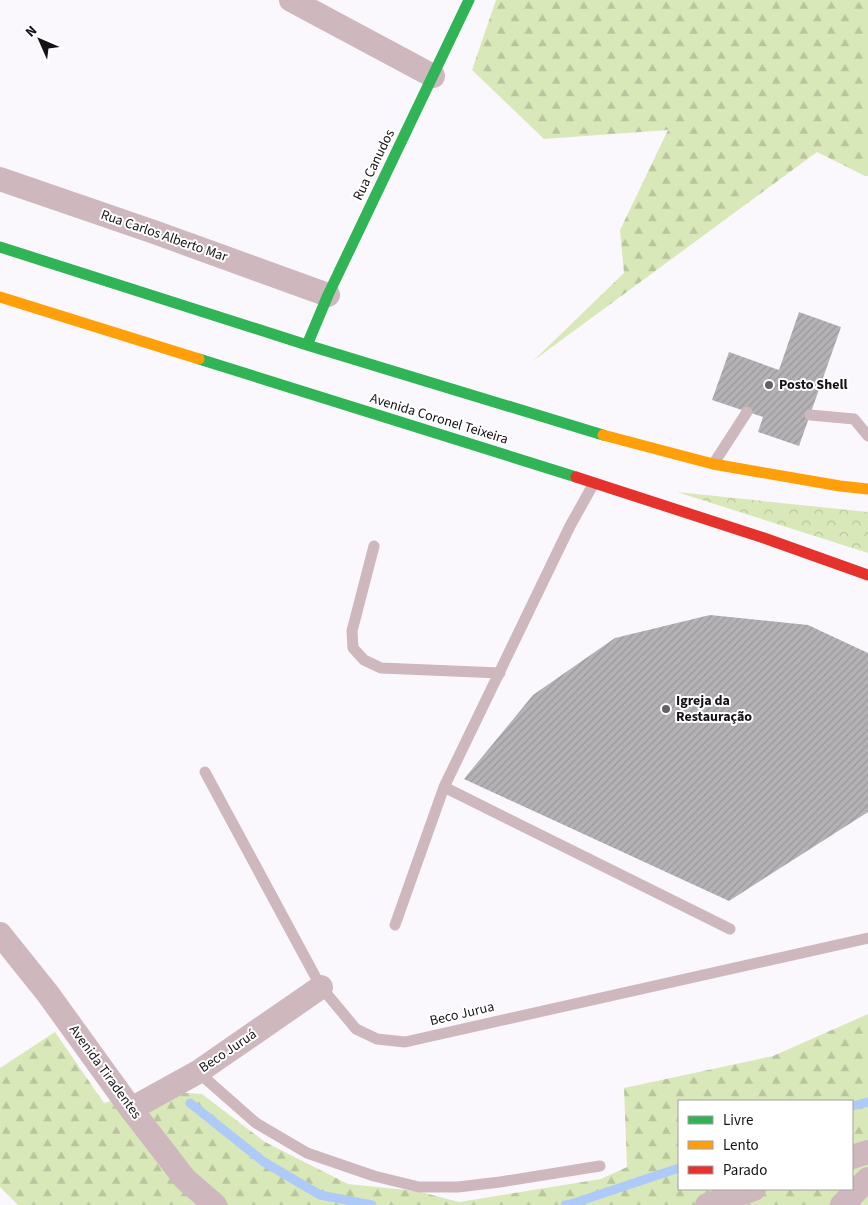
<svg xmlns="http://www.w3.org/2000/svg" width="868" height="1205" font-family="'Source Sans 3',sans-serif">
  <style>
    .forest { fill: url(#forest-firs); fill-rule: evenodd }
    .park { fill: url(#park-crowns) }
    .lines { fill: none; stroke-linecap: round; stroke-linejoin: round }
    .stream { stroke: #adcaf8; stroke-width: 9 }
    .building { fill: url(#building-hatch) }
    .lane { stroke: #ceb8be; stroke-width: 11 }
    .street { stroke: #ceb8be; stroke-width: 24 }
    .fast { stroke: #30b455; stroke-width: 11 }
    .slow { stroke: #ff9f0a; stroke-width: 11 }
    .jam { stroke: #e5322d; stroke-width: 11 }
    .poi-dot { fill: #656266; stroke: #fff; stroke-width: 2 }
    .labels { text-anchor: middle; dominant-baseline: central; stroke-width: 4; stroke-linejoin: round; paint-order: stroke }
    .street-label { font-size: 14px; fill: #141215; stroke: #fff }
    .poi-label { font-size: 14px; font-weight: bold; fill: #141215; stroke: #fff; text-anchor: start }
  </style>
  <defs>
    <pattern id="forest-firs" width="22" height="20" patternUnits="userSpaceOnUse" patternTransform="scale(1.25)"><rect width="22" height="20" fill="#d9e8b8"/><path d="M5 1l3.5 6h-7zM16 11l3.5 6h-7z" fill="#b9c69d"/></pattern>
    <pattern id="park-crowns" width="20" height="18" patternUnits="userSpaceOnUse" patternTransform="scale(1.25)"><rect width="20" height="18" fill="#d9e8b8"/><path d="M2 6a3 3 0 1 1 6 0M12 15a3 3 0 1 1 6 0" fill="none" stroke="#b9c69d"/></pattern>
    <pattern id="building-hatch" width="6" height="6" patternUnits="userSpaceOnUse" patternTransform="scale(1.25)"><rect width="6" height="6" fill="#b5b2b6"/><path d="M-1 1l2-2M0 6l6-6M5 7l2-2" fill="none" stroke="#9b989c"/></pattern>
  </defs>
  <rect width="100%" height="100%" fill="#fbf8fd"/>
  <path class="forest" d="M496 0H868V176H865L817 152 533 361 624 273 620 230 668 130 544 139 472 70Z
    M868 1014V1205H18L0 1187V1068L55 1032 104 1103 146 1090 202 1094 265 1142 348 1184 417 1191 459 1202 601 1179 627 1167 624 1088 773 1056ZM679 1101H852V1189H679Z"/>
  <path class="park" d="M677 492 868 512V553Z"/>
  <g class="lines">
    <path class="stream" d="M190 1103 264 1162 320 1195 372 1205
      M852 1106 868 1102
      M565 1205 571 1204 679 1168"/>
  </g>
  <path class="building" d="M799 312 841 327 799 446 758 432 763 417 712 400 729 352 779 370Z
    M710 615 808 625 868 653V812L729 901 464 779 533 695 615 638Z"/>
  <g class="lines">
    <path class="lane" d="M810 415 854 419 868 436
      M714 463 747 412
      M594 483 570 526 444 787 730 929
      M374 546 352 631 353 648 364 660 381 668 500 673
      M205 772 321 987 356 1029 377 1039 405 1042 868 938
      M395 925 444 787
      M198 1072 256 1123 307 1153 374 1176 419 1187H458L500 1182 600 1166"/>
    <path class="street" d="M291 0 433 76
      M0 179 154 232 328 295
      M0 934 48 994 131 1109 185 1179 215 1205
      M131 1109 198 1072 321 987
      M852 1157 868 1152
      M707 1205 754 1189
      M842 1205 868 1179"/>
    <path class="fast" d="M0 247 307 345 603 435
      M307 345 328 295 469 0
      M199 359 576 477"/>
    <path class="slow" d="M0 297 199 359
      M603 435 713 464 840 486 868 489"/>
    <path class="jam" d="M576 477 764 538 868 575"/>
  </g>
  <g class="poi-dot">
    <circle cx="769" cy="385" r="5"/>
    <circle cx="666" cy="709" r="5"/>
  </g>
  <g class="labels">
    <g class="street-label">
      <text transform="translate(374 165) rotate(-64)">Rua Canudos</text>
      <text transform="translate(164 236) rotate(19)">Rua Carlos Alberto Mar</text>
      <text transform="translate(439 419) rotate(17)">Avenida Coronel Teixeira</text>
      <text transform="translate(462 1014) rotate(-13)">Beco Jurua</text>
      <text transform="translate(228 1051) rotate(-34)">Beco Juruá</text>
      <text transform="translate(105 1072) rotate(54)">Avenida Tiradentes</text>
    </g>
    <g class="poi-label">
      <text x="779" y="385">Posto Shell</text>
      <text x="676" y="701">Igreja da<tspan x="676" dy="16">Restauração</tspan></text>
    </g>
  </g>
  <rect x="678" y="1100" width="175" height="90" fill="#ffffff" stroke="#a1a0a1"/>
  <rect x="688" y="1116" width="25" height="8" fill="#30b455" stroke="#a1a0a1"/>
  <text x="723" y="1125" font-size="15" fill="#141215">Livre</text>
  <rect x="688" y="1141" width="25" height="8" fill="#ff9f0a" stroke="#a1a0a1"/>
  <text x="723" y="1150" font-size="15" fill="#141215">Lento</text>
  <rect x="688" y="1166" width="25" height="8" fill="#e5322d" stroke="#a1a0a1"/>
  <text x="723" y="1175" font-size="15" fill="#141215">Parado</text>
  <g transform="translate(40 40) rotate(315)" stroke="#ffffff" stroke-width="4" paint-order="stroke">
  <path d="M0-4L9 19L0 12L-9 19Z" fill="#141215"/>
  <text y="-8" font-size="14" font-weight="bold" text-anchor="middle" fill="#141215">N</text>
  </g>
</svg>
